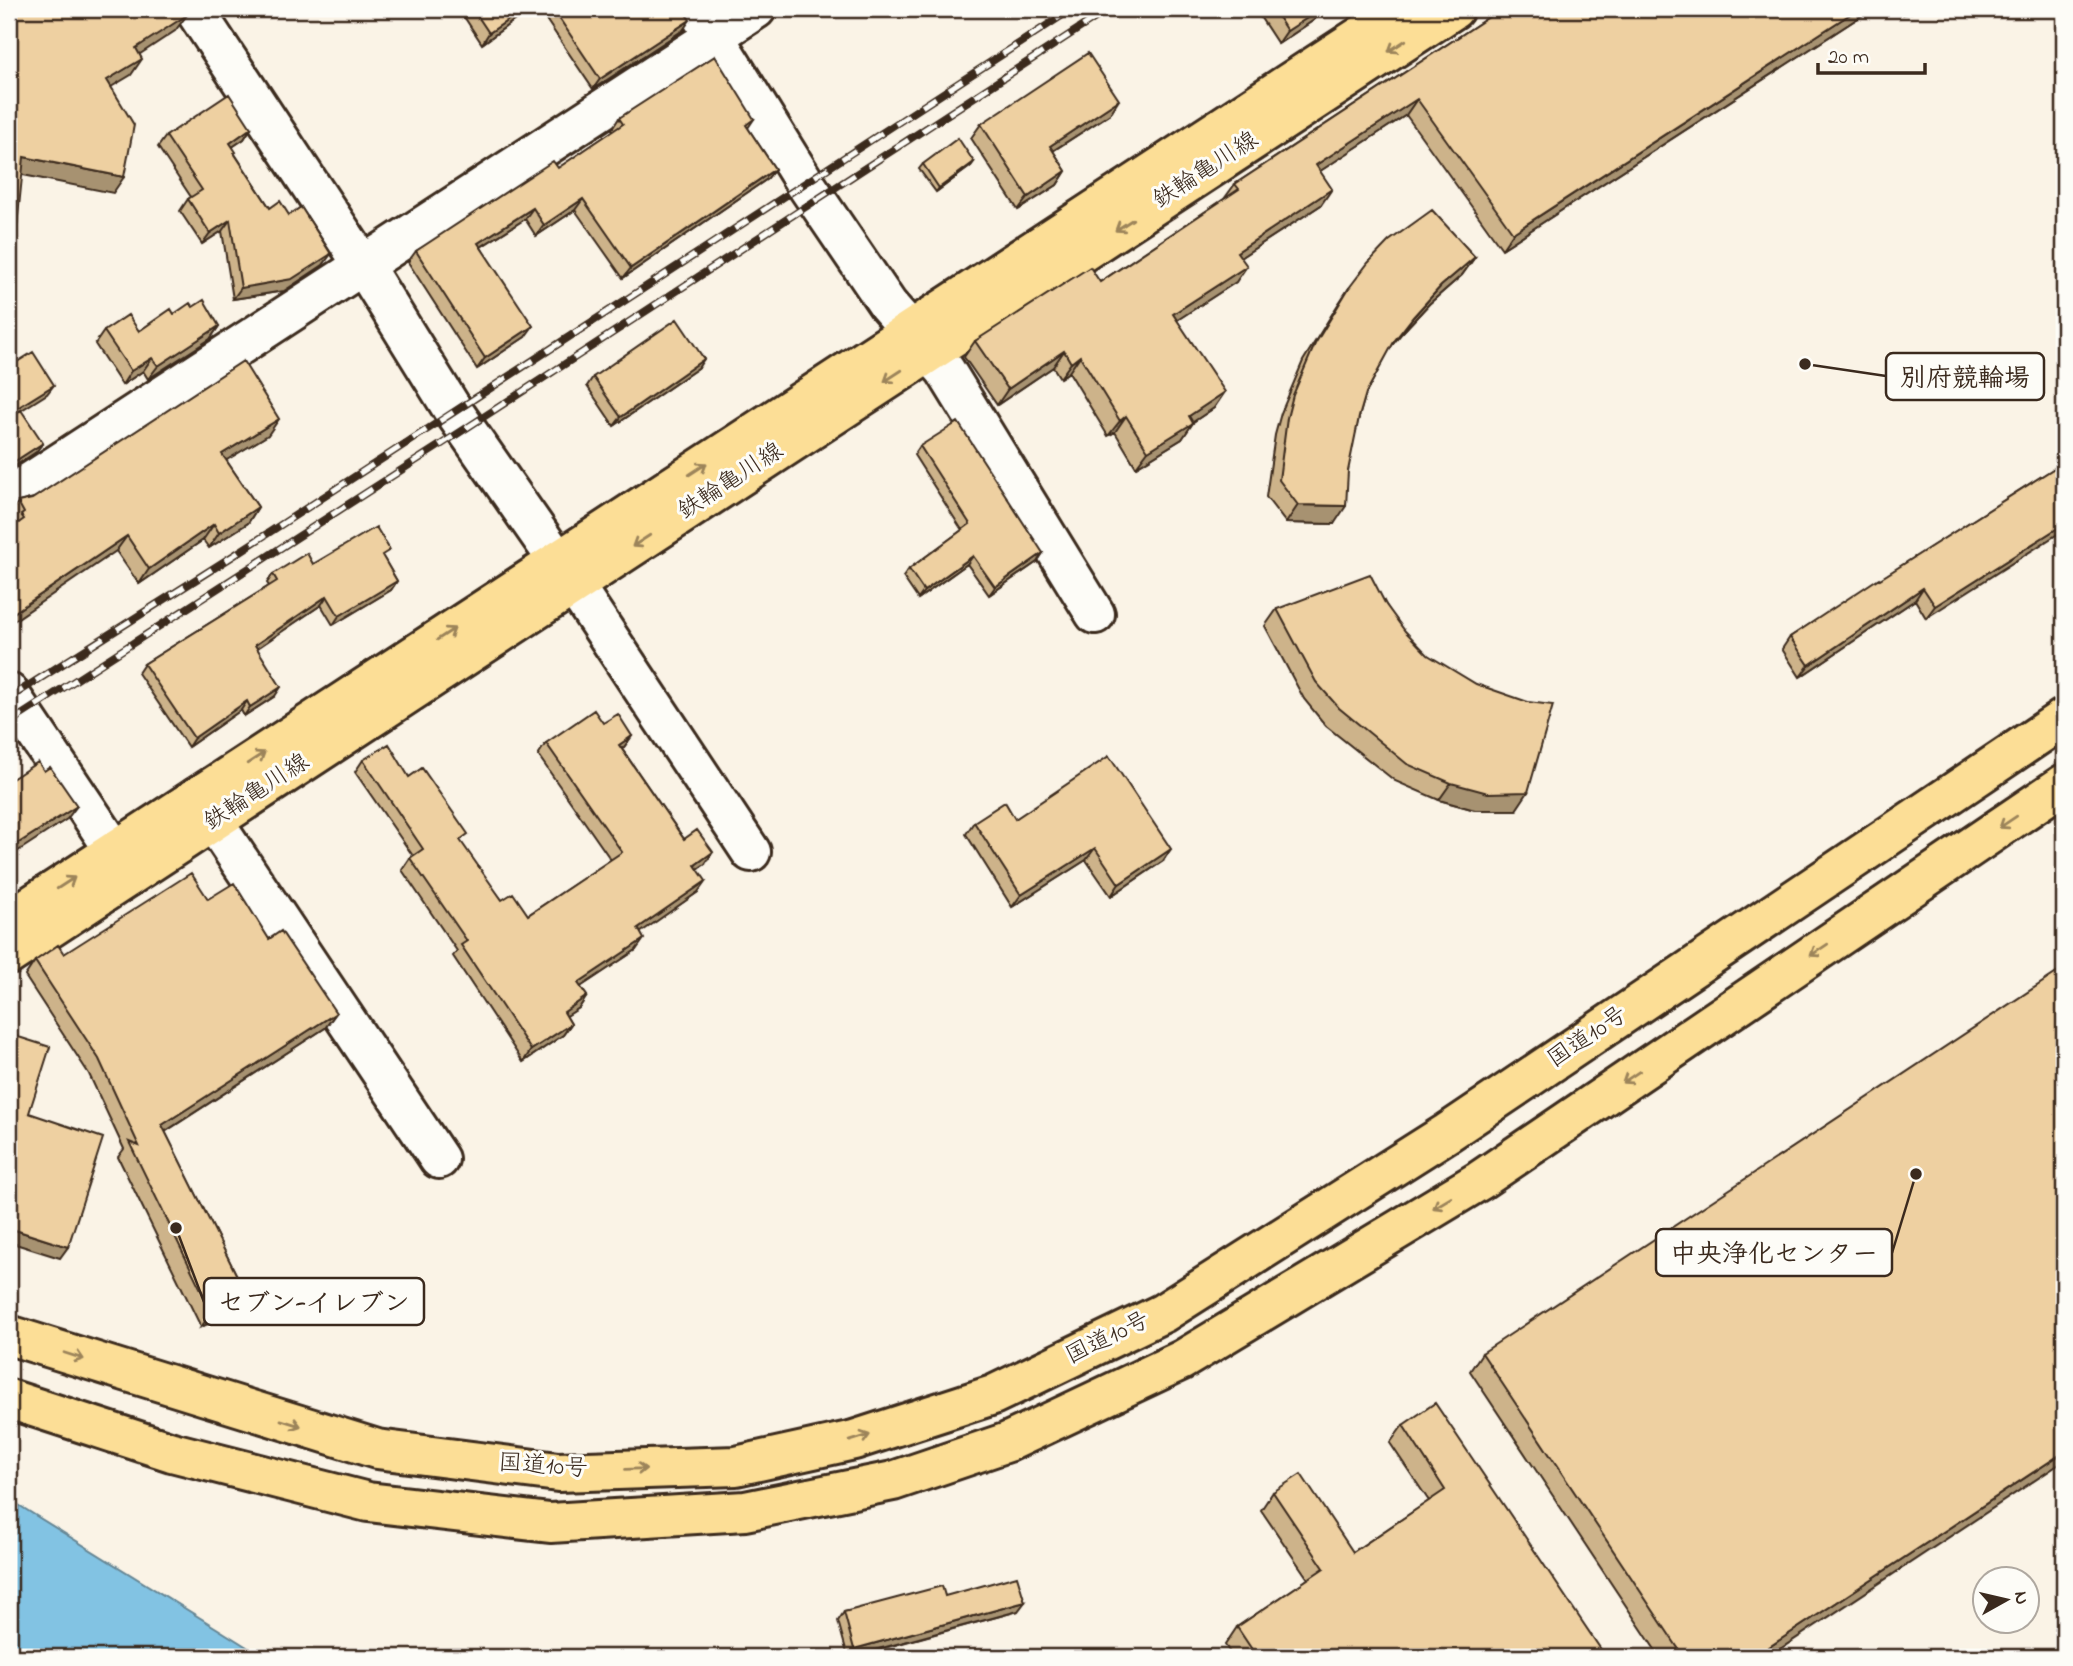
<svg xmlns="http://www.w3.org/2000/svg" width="2073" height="1666" font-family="'Indie Flower','Klee One',sans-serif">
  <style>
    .water { fill: #82c3e3; stroke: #668694; stroke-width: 2 }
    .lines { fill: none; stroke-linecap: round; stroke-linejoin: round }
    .minor-casing { stroke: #3b2a1e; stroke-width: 44 }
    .major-casing { stroke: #3b2a1e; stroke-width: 44 }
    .highway-casing { stroke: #3b2a1e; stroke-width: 44 }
    .minor { stroke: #fdfcf7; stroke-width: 38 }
    .major { stroke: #fcde96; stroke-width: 38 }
    .highway { stroke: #fcde96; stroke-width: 38 }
    .rail-casing { stroke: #3b2a1e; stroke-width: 8 }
    .rail { stroke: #fdfcf7; stroke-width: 5; stroke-dasharray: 16; stroke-linecap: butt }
    .wall { fill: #cdb38a; stroke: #3b2a1e; stroke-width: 2 }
    .shaded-wall { fill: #a79271; stroke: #3b2a1e; stroke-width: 2 }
    .building { fill: #eed0a1; stroke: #3b2a1e; stroke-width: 2 }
    .oneway { stroke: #9c845a }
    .labels { text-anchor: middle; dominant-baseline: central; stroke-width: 6; stroke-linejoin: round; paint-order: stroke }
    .street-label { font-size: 24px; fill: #3b2a1e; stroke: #fdfcf7 }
    .leader { fill: none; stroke: #3b2a1e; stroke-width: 2.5 }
    .callout-dot { fill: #3b2a1e; stroke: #fdfcf7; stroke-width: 2.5 }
    .callout { fill: #fdfcf7; stroke: #3b2a1e; stroke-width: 2.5 }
    .callout-label { font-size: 26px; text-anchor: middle; font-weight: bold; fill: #3b2a1e }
  </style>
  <rect width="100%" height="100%" fill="#faf3e6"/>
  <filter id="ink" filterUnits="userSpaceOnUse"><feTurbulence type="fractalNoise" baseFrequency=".0143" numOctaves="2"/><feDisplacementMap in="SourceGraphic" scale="14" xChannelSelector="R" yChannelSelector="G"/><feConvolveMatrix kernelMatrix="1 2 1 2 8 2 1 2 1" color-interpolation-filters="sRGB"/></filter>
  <g filter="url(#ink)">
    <path class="water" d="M9 1499 263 1657H9Z"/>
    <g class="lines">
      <g class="minor-casing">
        <path id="minor" d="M194 9 363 265 454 412 558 561 751 852
          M697 9 805 183 888 305 945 370 1095 614
          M9 496 756 9
          M9 693 115 851 128 877
          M197 797 439 1159"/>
      </g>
      <g class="major-casing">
        <path id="major" d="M9 920 1402 9
          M9 955 1454 9"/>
      </g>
      <g class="highway-casing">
        <path id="highway" d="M9 1335 377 1449 558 1472 736 1466 854 1440 993 1395 1163 1313 1447 1133 2064 718
          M9 1399 172 1452 368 1502 550 1523 745 1511 893 1481 1008 1442 1182 1360 1479 1181 2064 784"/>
      </g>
      <use href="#minor" class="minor"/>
      <use href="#major" class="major"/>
      <use href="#highway" class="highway"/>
      <g class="rail-casing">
        <path id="rail" d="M9 698 236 554 1072 9
          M9 723 465 429 1109 9"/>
      </g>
      <use href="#rail" class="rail"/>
    </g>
    <path class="wall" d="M459 9H527L523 14 482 44Z
      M539 9H682L683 30 593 89Z
      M1255 9H1323L1314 20 1278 44Z
      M1501 9H1872L1502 249 1406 115 1320 171 1321 205 1241 257 1236 282 1177 320 1214 408 1193 422 1182 439 1136 467 1115 432 1108 436 1069 372 1060 378 1053 367 997 405 964 357 975 341 1100 282 1224 199 1235 184Z
      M1110 114 1053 151 1066 171 1057 185 1018 210 971 138 981 124Z
      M619 118 754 119 748 128 775 169 767 179 623 278 575 210 536 236 525 219 481 247 525 337 477 369 408 262 416 251 558 168 613 131 612 129Z
      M251 128 244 139 232 147 235 154 270 208 323 265 284 291 233 299 222 231 202 244 180 211 188 199 191 197 158 147 166 136Z
      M974 162 971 166 936 192 919 169 923 164Z
      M1475 257 1462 275 1429 304 1401 334 1391 346 1366 393 1359 417 1334 524 1286 523 1266 497 1275 435 1281 413 1303 361 1337 306 1349 288Z
      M193 307 219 326 210 339 148 379 143 371 122 385 95 344 104 331H139L174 314Z
      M698 368 614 426 587 386 593 377Z
      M268 435 226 460 258 507 248 523 209 548 203 540 139 584 116 551 13 526 9 520V515L18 502Z
      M920 446 1043 553 1037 562 989 595 967 564 918 599 903 577 909 569 962 530 914 455Z
      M2064 462 1926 618 1915 600 1800 677 1782 649 1790 637Z
      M384 559 397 581 391 590 333 625 321 605 257 648 275 696 244 716 241 710 188 747 138 673 144 664 269 586 267 583 273 574 313 564Z
      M1386 605 1516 810H1475L1439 800 1395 781 1326 726 1304 699 1265 626 1277 609Z
      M603 723 632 736 624 747 622 749 684 839 705 864 698 869V892L640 932 636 950 580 987 587 996 579 1008 566 1016 571 1024 563 1035 523 1062 453 956 457 951 402 870 410 858 413 856 355 772 363 760 409 777 502 900 528 915 611 860 538 755 546 743Z
      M1015 819 1163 861 1111 896 1086 860 1012 907 966 834 974 822Z
      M208 899 269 939 336 1013 325 1028 165 1132 247 1296 237 1311 201 1327 118 1157 124 1149 89 1074 25 976 35 961 64 954Z
      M1482 1353 1768 1657H1660L1470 1371Z
      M1403 1425 1606 1657H1233L1225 1645 1237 1627 1308 1579 1261 1510 1273 1492 1353 1552 1429 1501 1390 1443Z
      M945 1596 1018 1611 852 1657H848L838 1621 844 1612Z"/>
    <path class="shaded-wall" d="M184 9H186L177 21 187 15 175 31 125 64 136 48Z
      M524 9H527L523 14 482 44 489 33Z
      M1316 9H1323L1314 20 1278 44 1287 31Z
      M1858 9H1872L1502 249 1513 233Z
      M1907 9H1925L1904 14Z
      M2029 9H2064V16L2058 14Z
      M690 20 683 30 593 89 600 79Z
      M142 59 131 75 96 96 107 80Z
      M1417 99 1406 115 1305 181 1316 165Z
      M1119 100 1110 114 1040 159 1050 146Z
      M251 128 244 139 222 154 230 143Z
      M24 157 124 177 113 193 13 173Z
      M974 162 971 166 936 192 939 188Z
      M775 169 767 179 623 278 631 268Z
      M1066 171 1057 185 1018 210 1028 197Z
      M1332 189 1321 205 1226 267 1237 252Z
      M583 199 575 210 536 236 544 225Z
      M533 208 525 219 471 253 478 243Z
      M230 220 222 231 202 244 210 233Z
      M331 254 323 265 284 291 233 299 241 288Z
      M1475 257 1462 275 1429 304 1401 334 1383 357 1413 317 1441 286Z
      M1247 266 1236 282 1162 330 1173 314Z
      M219 326 210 339 148 379 158 366Z
      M533 326 525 337 477 369 485 358Z
      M1064 351 1053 367 997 405 1008 389Z
      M1080 356 1069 372 1060 378 1071 363Z
      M152 358 143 371 122 385 131 371Z
      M704 359 698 368 614 426 621 417Z
      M54 385 47 394 9 418V413Z
      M1225 392 1214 408 1178 432 1189 416Z
      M1126 416 1115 432 1108 436 1120 421Z
      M279 419 268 435 212 469 222 454Z
      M1193 423 1182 439 1136 467 1148 451Z
      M43 443 36 452 9 470V465Z
      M1298 505 1346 506 1334 524 1286 523Z
      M258 507 248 523 209 548 219 533Z
      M214 524 203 540 139 584 149 569Z
      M2064 524V530L1926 618 1935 606Z
      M127 536 116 551 9 624V616Z
      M1043 553 1037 562 989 595 995 587Z
      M973 556 967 564 918 599 924 591Z
      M397 581 391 590 333 625 339 616Z
      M1923 588 1915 600 1800 677 1809 665Z
      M327 596 321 605 249 654 255 645Z
      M281 687 275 696 244 716 250 707Z
      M247 701 241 710 188 747 194 738Z
      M632 736 624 747 611 757 619 745Z
      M1451 783 1528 792 1516 810H1475L1439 800Z
      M77 806 67 819 9 857V849Z
      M1095 848 1086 860 1012 907 1021 895Z
      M1171 849 1163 861 1111 896 1119 884Z
      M713 852 705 864 687 876 695 865Z
      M706 881 698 892 630 940 638 928Z
      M644 939 636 950 570 994 578 983Z
      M587 996 579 1008 556 1023 564 1012Z
      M336 1013 325 1028 152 1140 162 1125Z
      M571 1024 563 1035 523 1062 531 1050Z
      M9 1228 68 1247 60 1258 9 1242Z
      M247 1296 237 1311 201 1327 212 1312Z
      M2064 1452V1461L1768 1657H1754Z
      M1025 1602 1018 1611 849 1657 854 1649Z"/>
    <path class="building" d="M9 9H184H183L187 15 136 48 142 59 107 80 134 125 124 177 24 157 10 296H9Z
      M473 9H524L489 33Z
      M553 9H682L690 20 600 79Z
      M1273 9H1321L1287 31Z
      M1501 9H1858L1513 233 1417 99 1316 165 1332 189 1237 252 1247 266 1173 314 1225 392 1189 416 1193 423 1148 451 1126 416 1120 421 1080 356 1071 363 1064 351 1008 389 975 341 1090 267 1100 282 1239 189 1235 184Z
      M1088 53 1119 100 1050 146 1066 171 1028 197 981 124Z
      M715 56 754 119 746 125 775 169 631 268 583 199 544 225 533 208 478 243 533 326 485 358 416 251 553 161 558 168 623 124 619 118Z
      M229 94 251 128 230 143 236 152 234 153 270 208 280 201 289 215 301 207 331 254 292 279 241 288 230 220 210 233 188 199 202 190 166 136Z
      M958 138 974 162 939 188 923 164Z
      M1432 210 1475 257 1441 286 1413 317 1395 340 1366 393 1359 417 1348 471 1346 506 1298 505 1279 480 1287 418 1293 395 1315 344 1349 288 1368 263 1389 241Z
      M204 300 219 326 158 366 152 358 131 371 104 331 128 315 139 331 171 309 174 314 190 303 193 307Z
      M677 319 704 359 621 417 593 377Z
      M33 352 54 385 9 413V367Z
      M243 361 279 419 222 454 258 507 219 533 214 524 149 569 127 536 9 616V530L24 519 21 515 24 513 18 502 32 499Z
      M21 410 43 443 9 465V418Z
      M958 422 1043 553 995 587 973 556 924 591 909 569 970 524 920 446Z
      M2064 462V524L1935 606 1923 588 1809 665 1790 637 1879 578 1880 579Z
      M376 527 390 550 382 555 397 581 339 616 327 596 255 645 281 687 250 707 247 701 194 738 144 664 277 581 273 574 307 553 313 564Z
      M1370 574 1386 605 1405 631 1428 655 1476 684 1528 702 1553 705 1528 792 1488 793 1451 783 1407 764 1339 708 1316 682 1277 609Z
      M594 710 603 723 618 714 632 736 619 745 684 839 697 830 713 852 695 865 706 881 638 928 644 939 578 983 587 996 564 1012 571 1024 531 1050 461 945 467 941 410 858 423 849 363 760 389 744 409 777 422 768 468 834 460 840 502 900 513 893 528 915 622 852 546 743Z
      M1109 756 1171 849 1119 884 1095 848 1021 895 974 822 1005 802 1015 819Z
      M38 762 44 771 50 767 77 806 9 849V781Z
      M191 873 208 899 234 883 269 939 281 931 336 1013 162 1125 247 1296 212 1312 129 1142 139 1146 99 1059 35 961 58 945 64 954Z
      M2064 968V1452L1754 1657H1684L1482 1353Z
      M9 1034 50 1047 29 1113 103 1138 68 1247 9 1228Z
      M1435 1403 1606 1657H1257L1237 1627 1324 1568 1273 1492 1301 1474 1353 1552 1445 1490 1403 1425Z
      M1017 1576 1025 1602 854 1649 844 1612 942 1586 945 1596Z"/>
    <defs><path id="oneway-shaft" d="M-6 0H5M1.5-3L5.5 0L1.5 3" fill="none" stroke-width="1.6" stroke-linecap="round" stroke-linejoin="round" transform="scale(1.75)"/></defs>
    <g class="oneway">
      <use href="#oneway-shaft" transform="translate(1397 46) rotate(147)"/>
      <use href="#oneway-shaft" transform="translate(1124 225) rotate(147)"/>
      <use href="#oneway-shaft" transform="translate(893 376) rotate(147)"/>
      <use href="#oneway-shaft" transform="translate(698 469) rotate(-33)"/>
      <use href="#oneway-shaft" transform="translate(641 541) rotate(147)"/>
      <use href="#oneway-shaft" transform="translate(446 634) rotate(-33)"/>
      <use href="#oneway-shaft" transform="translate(256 758) rotate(-33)"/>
      <use href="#oneway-shaft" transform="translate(2008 822) rotate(146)"/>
      <use href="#oneway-shaft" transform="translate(66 883) rotate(-33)"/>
      <use href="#oneway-shaft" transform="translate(1819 950) rotate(146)"/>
      <use href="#oneway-shaft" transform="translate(1631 1077) rotate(146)"/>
      <use href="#oneway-shaft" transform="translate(1442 1203) rotate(149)"/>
      <use href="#oneway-shaft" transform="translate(74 1356) rotate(18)"/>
      <use href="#oneway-shaft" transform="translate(291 1423) rotate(17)"/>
      <use href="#oneway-shaft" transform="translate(860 1438) rotate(-17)"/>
      <use href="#oneway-shaft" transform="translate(636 1469) rotate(-2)"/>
    </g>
  </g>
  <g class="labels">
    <g class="street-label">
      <text transform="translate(1206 171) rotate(-33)">鉄輪亀川線</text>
      <text transform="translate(731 482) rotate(-33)">鉄輪亀川線</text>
      <text transform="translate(257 793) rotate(-33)">鉄輪亀川線</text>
      <text transform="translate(1588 1038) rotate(-34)">国道10号</text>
      <text transform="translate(1108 1339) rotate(-26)">国道10号</text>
      <text transform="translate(543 1467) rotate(4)">国道10号</text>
    </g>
  </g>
  <path class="leader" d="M1805 364L1886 376M1916 1174L1892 1253M176 1228L204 1302"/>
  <g class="callout-dot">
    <circle cx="1805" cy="364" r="7"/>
    <circle cx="1916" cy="1174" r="7"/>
    <circle cx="176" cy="1228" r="7"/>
  </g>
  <g class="callout">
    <rect x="1886" y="353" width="158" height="47" rx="7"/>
    <rect x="1656" y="1229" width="236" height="47" rx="7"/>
    <rect x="204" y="1278" width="220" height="47" rx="7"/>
  </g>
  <g class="callout-label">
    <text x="1965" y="386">別府競輪場</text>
    <text x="1774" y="1262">中央浄化センター</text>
    <text x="314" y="1311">セブン-イレブン</text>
  </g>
  <rect width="2073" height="1666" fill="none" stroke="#fdfcf7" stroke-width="35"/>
  <rect x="18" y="18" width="2038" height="1631" fill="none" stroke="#3b2a1e" stroke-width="2.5" filter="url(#ink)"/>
  <g transform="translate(2006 1600) rotate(82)"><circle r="33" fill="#fdfcf7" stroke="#afa8a0" stroke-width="2"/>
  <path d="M0-5L12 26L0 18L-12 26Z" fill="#3b2a1e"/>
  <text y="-10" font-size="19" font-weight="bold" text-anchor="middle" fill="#3b2a1e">N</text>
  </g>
  <path d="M1818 63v10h107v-10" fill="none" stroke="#3b2a1e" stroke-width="3.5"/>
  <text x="1828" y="63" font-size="21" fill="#3b2a1e" stroke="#fdfcf7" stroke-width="5" paint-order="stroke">20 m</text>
</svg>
